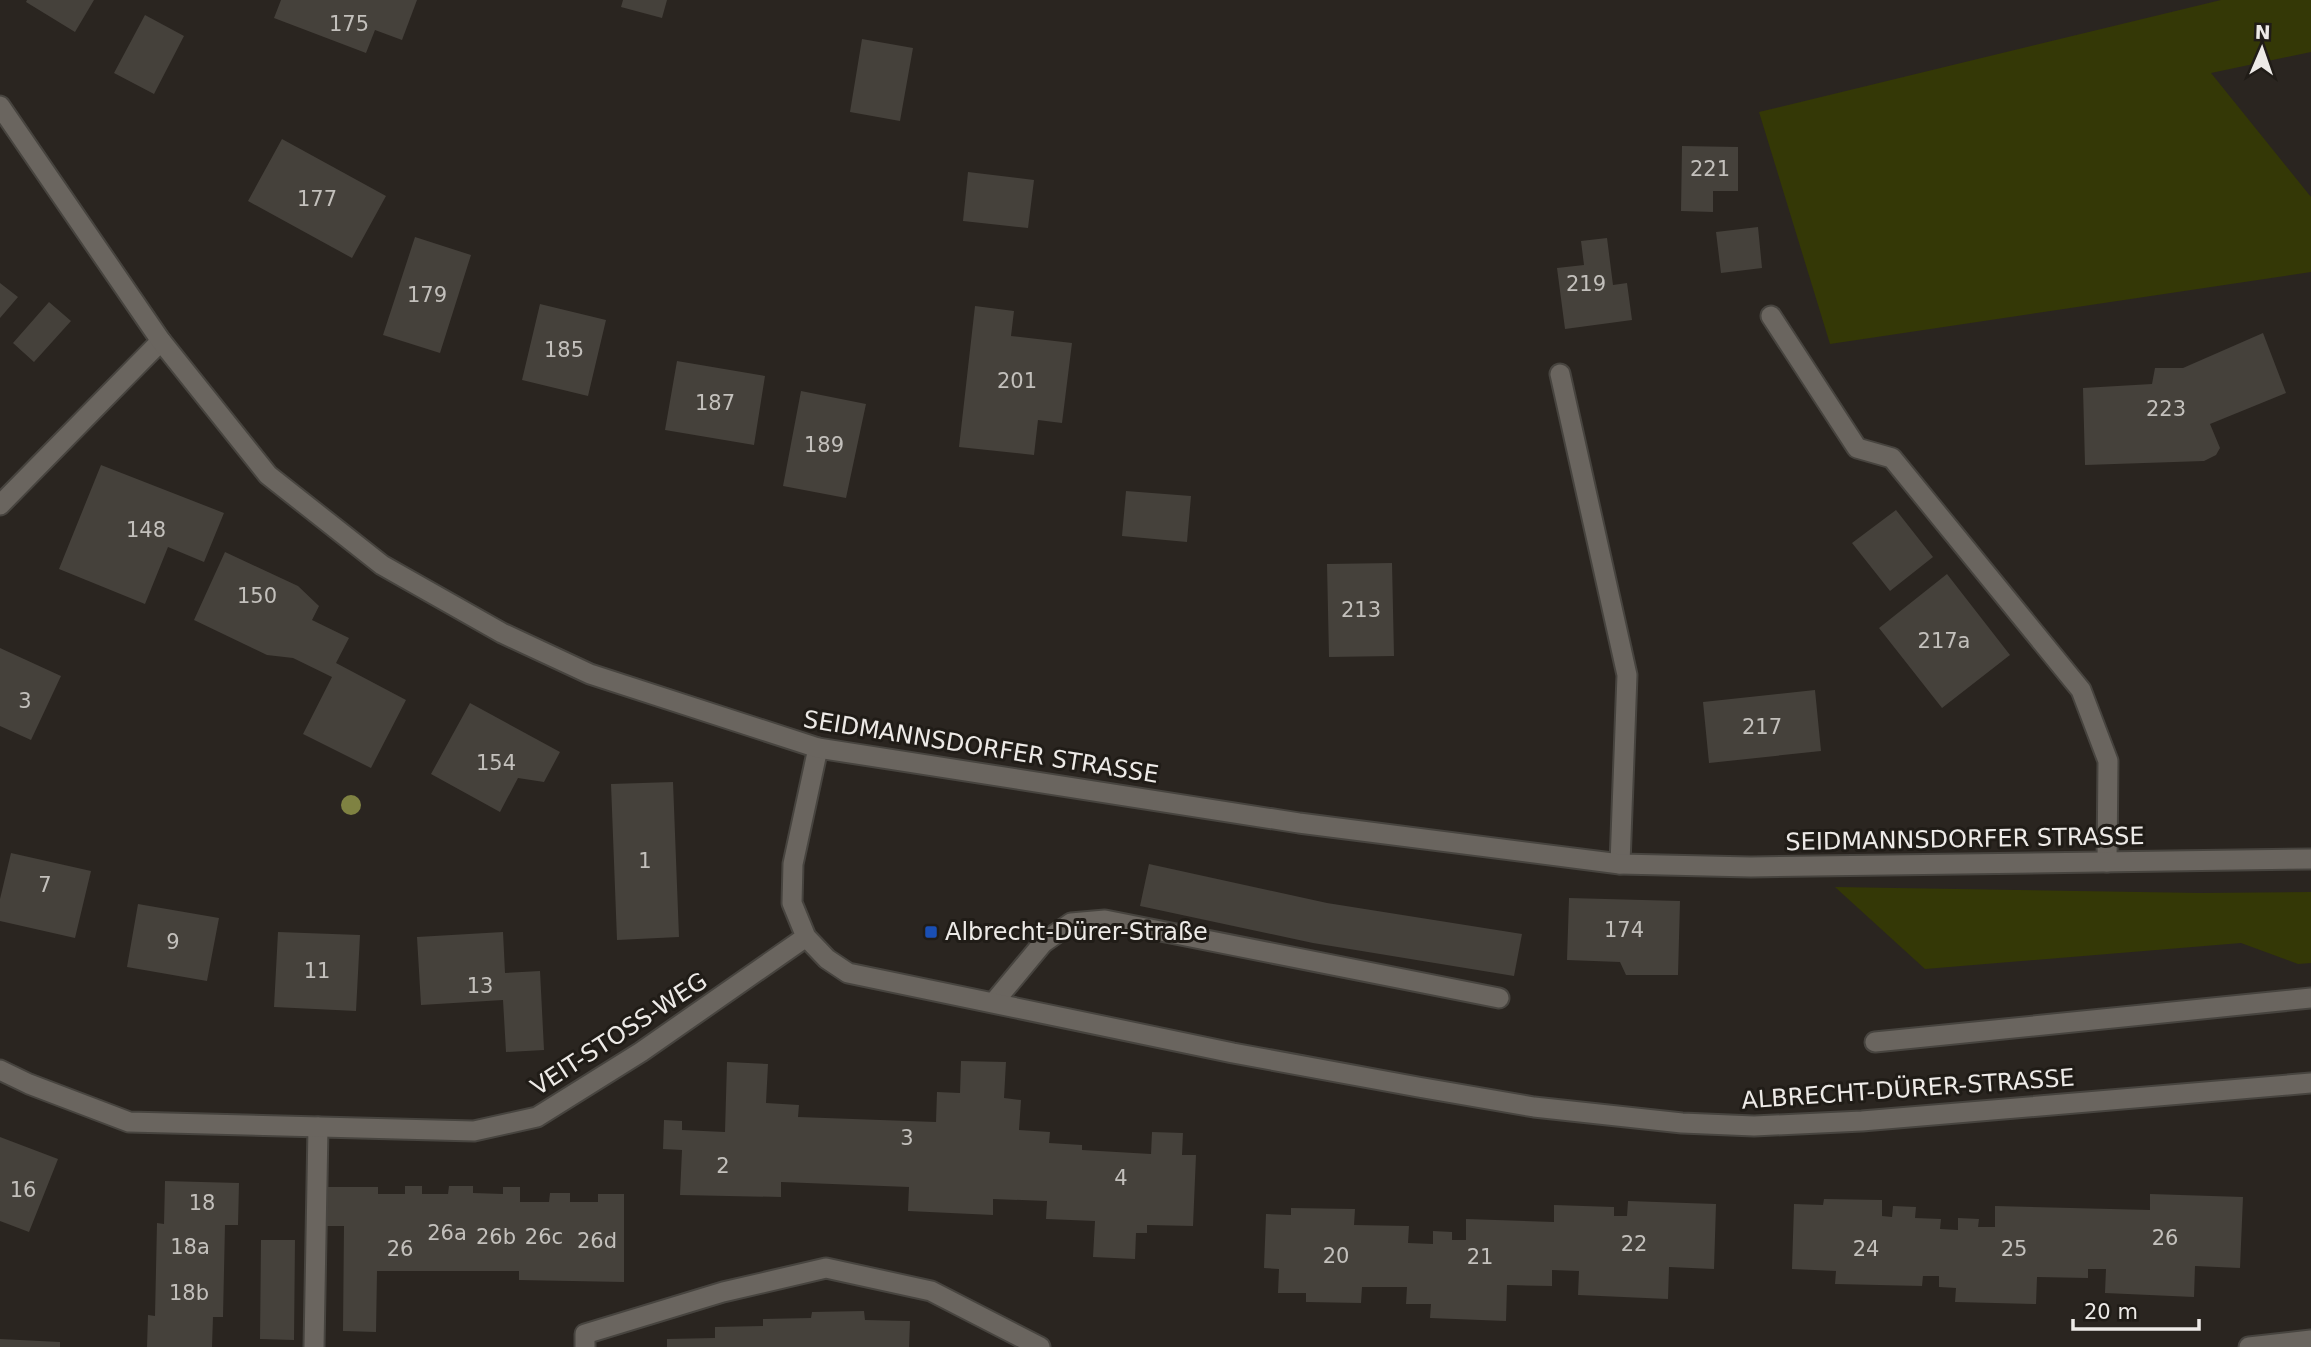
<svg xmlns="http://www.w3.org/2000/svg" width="2311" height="1347" font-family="'DejaVu Sans',sans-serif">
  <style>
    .green { fill: #343806 }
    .building { fill: #45413b }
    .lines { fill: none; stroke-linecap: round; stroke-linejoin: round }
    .service-casing { stroke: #47443f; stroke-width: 23 }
    .minor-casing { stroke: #47443f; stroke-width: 23 }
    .tertiary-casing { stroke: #47443f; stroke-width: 23 }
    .service { stroke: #6a655f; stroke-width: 19 }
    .minor { stroke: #6a655f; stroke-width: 19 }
    .tertiary { stroke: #6a655f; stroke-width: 19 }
    .tree { fill: #7f8242 }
    .transit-dot { fill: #1a4fb4; stroke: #201c17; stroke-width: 2.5 }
    .labels { text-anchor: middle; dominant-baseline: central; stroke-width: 6; stroke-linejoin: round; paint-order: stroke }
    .number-label { font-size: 21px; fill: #c3c0bc }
    .street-label { font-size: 24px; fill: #edeae7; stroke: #201c17 }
    .poi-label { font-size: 24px; fill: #edeae7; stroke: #201c17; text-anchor: start }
  </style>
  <rect width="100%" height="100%" fill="#2a2520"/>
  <path class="green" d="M2221 0H2311V52L2211 73 2311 197V272L1830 344 1759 112Z
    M1835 887 2200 893 2311 892V963L2298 964 2241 943 1925 969Z"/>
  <path class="building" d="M27 0H94L75 32 26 2Z
    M281 0H417L402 40 375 30 366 53 274 18Z
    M623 0H667L662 18 621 7Z
    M145 15 184 36 154 94 114 73Z
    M862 39 913 48 900 121 850 112Z
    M282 139 386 196 352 258 248 201Z
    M1682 146 1738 147V191H1713V212L1681 211Z
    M968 172 1034 180 1028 228 963 221Z
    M1758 227 1762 268 1721 273 1716 232Z
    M415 237 471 255 440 353 383 335Z
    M1607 238 1613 285 1627 283 1632 320 1565 329 1557 268 1584 265 1581 241Z
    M0 283 18 297 0 318Z
    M49 302 71 321 34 362 13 343Z
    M540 304 606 320 588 396 522 380Z
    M975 306 1014 311 1011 336 1072 343 1062 423 1038 420 1034 455 959 447Z
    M2263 333 2286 393 2210 424 2220 448 2216 455 2204 461 2085 465 2083 388 2152 384 2155 368H2183Z
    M677 361 765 376 754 445 665 430Z
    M801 391 866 404 846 498 783 486Z
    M101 465 224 513 204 562 168 547 145 604 59 569Z
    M1126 491 1191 496 1187 542 1122 536Z
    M1896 510 1933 557 1890 591 1852 543Z
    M225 552 298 586 319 606 312 620 349 638 336 663 406 700 371 768 303 734 332 677 293 658 267 655 194 620Z
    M1392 563 1394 656 1329 657 1327 564Z
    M1947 574 2010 655 1942 708 1879 628Z
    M0 648 61 676 31 740 0 726Z
    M1815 690 1821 751 1709 763 1703 702Z
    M470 703 560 752 544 782 518 778 500 812 431 774Z
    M673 782 679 937 617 940 611 784Z
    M11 853 91 871 75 938 0 921V899Z
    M1149 864 1327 903 1522 934 1514 976 1313 943 1140 906Z
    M1569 898 1680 901 1678 975H1626L1620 962 1567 960Z
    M138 904 219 918 207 981 127 967Z
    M278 932 360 935 356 1011 274 1007Z
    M503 932 505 973 540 971 544 1050 506 1052 503 1000 421 1005 417 937Z
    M961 1061 1006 1062 1004 1098 1021 1100 1019 1130 1050 1132 1049 1143 1082 1145V1150L1151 1154 1152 1132 1183 1133 1182 1155H1196L1193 1226 1147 1225V1233H1136L1135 1259 1093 1257 1095 1221 1046 1219 1047 1201 993 1199V1215L908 1211 909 1187 781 1182V1197L680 1195 682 1150 663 1149 664 1120 682 1121V1130L725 1132 727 1062 768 1064 766 1103 799 1105 798 1117 936 1122 937 1092 960 1093Z
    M0 1137 58 1159 29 1232 0 1221Z
    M165 1181 239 1183 238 1225H225L223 1317H213L212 1347H147L148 1315 155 1316 157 1223 164 1224Z
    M405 1186H422V1194H448L449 1186H473V1193L503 1194V1187H520V1202H549L550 1193H570V1202H598V1194H624V1282L519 1280V1271H377L376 1332 343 1331 344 1226H322V1187H378V1194H405Z
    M2150 1194 2243 1197 2240 1268 2195 1266 2194 1297 2105 1293 2106 1269H2088V1278L2037 1277 2036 1304 1955 1302 1956 1288 1939 1287V1276H1923L1922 1286 1835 1284 1836 1271 1792 1269 1794 1204 1823 1205 1824 1199 1882 1200V1216L1892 1217 1893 1206 1916 1207 1915 1218 1941 1219 1940 1229 1958 1230V1218L1979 1219 1978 1227H1995V1206L2150 1210Z
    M1628 1201 1716 1204 1714 1269 1669 1267 1668 1299 1578 1295 1579 1271 1552 1270V1286L1507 1285 1506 1321 1430 1318 1431 1304H1406L1407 1287H1362L1361 1303 1306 1302V1293H1278L1279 1269 1264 1268 1266 1214 1291 1215V1208L1355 1209 1354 1225 1409 1226 1408 1243 1433 1244V1231L1452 1232V1240H1466V1219L1554 1222V1205L1614 1207V1216H1627Z
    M261 1240H295L294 1340 260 1339Z
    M864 1311 865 1320 910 1321 909 1347H667V1339L715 1338V1327L763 1326V1319L811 1318 812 1312Z
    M0 1339 60 1342V1347H0Z"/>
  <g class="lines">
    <g class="service-casing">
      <path id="service" d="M1771 316 1857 448 1892 458 2081 690 2108 761 2107 862
        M994 1002 1043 943 1071 923 1105 920 1499 998
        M1875 1042 2311 998
        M314 1347 318 1127
        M585 1347V1334L723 1292 826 1268 931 1291 1040 1347
        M2249 1347 2311 1340"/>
    </g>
    <g class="minor-casing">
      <path id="minor" d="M1560 374 1627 675 1620 864
        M0 505 161 341
        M818 748 793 864 792 903 806 937 827 959 848 973 1233 1053 1418 1087 1534 1107 1682 1123 1754 1126 1862 1121 2311 1083
        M0 1070 29 1084 129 1122 474 1131 537 1117 641 1052 806 937"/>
    </g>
    <g class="tertiary-casing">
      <path id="tertiary" d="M0 106 161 341 268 475 382 565 502 633 590 674 818 748 1299 823 1620 864 1751 867 2311 859"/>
    </g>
    <use href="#service" class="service"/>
    <use href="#minor" class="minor"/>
    <use href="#tertiary" class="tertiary"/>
  </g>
  <circle class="tree" cx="351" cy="805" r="10"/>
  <rect class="transit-dot" x="924" y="925" width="14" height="14" rx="3.5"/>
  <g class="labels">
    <g class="number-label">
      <text x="349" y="24">175</text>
      <text x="1710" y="169">221</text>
      <text x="317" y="199">177</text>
      <text x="1586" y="284">219</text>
      <text x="427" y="295">179</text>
      <text x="564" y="350">185</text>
      <text x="1017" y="381">201</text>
      <text x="715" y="403">187</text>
      <text x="2166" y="409">223</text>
      <text x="824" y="445">189</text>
      <text x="146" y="530">148</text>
      <text x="257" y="596">150</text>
      <text x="1361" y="610">213</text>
      <text x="1944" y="641">217a</text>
      <text x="25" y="701">3</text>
      <text x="1762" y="727">217</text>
      <text x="496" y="763">154</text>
      <text x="645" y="861">1</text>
      <text x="45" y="885">7</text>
      <text x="1624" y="930">174</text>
      <text x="173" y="942">9</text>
      <text x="317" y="971">11</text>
      <text x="480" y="986">13</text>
      <text x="907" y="1138">3</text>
      <text x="723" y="1166">2</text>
      <text x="1121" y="1178">4</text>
      <text x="23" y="1190">16</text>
      <text x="202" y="1203">18</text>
      <text x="447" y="1233">26a</text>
      <text x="496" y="1237">26b</text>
      <text x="544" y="1237">26c</text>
      <text x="2165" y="1238">26</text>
      <text x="597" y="1241">26d</text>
      <text x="1634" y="1244">22</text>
      <text x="190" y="1247">18a</text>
      <text x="400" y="1249">26</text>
      <text x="1866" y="1249">24</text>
      <text x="2014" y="1249">25</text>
      <text x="1336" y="1256">20</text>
      <text x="1480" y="1257">21</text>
      <text x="189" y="1293">18b</text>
    </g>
    <g class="street-label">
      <text transform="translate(981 747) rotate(9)">SEIDMANNSDORFER STRASSE</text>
      <text transform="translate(1965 839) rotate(-1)">SEIDMANNSDORFER STRASSE</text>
      <text transform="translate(619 1034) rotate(-33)">VEIT-STOSS-WEG</text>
      <text transform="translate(1908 1089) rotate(-4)">ALBRECHT-DÜRER-STRASSE</text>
    </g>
    <g class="poi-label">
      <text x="945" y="932">Albrecht-Dürer-Straße</text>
    </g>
  </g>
  <g transform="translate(2262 49) rotate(2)" stroke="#201c17" stroke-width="5" paint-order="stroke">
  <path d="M0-5L12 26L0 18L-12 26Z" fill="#edeae7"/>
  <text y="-10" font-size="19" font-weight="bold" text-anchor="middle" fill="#edeae7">N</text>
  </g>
  <path d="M2073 1319v10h126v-10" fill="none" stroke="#edeae7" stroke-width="3.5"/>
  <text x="2084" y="1319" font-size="21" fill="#edeae7" stroke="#201c17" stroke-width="5" paint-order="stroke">20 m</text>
</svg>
